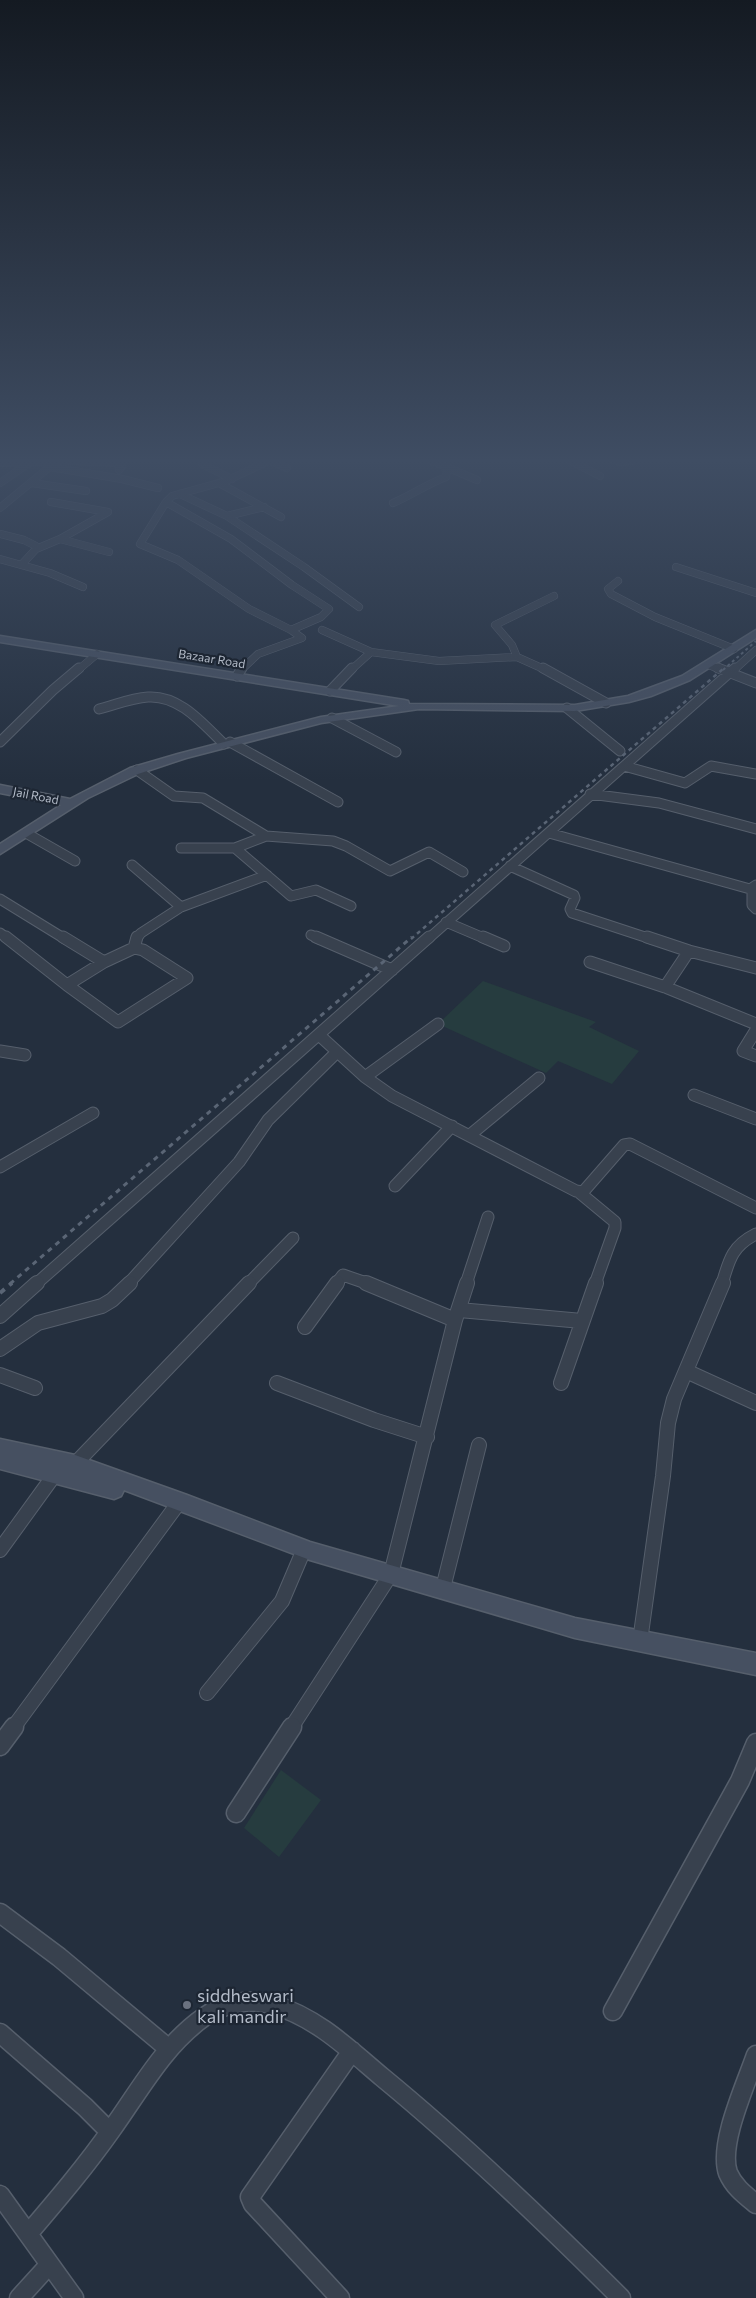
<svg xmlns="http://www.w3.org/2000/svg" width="756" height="2298" font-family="Commissioner,sans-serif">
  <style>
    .green { fill: #263c3f }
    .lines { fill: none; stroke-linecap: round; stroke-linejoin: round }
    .street-far4-casing { stroke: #565f6c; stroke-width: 8 }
    .street-far3-casing { stroke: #565f6c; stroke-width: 11 }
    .street-far2-casing { stroke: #565f6c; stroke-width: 13 }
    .street-far1-casing { stroke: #565f6c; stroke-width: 16 }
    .street-casing { stroke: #565f6c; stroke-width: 21 }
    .secondary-casing { stroke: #565f6c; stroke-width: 3 }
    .street-far4 { stroke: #38414e; stroke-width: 7 }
    .street-far3 { stroke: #38414e; stroke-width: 9 }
    .street-far2 { stroke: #38414e; stroke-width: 11 }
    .street-far1 { stroke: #38414e; stroke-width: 14 }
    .street { stroke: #38414e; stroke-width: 18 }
    .secondary { fill: #465061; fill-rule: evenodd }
    .rail-far3 { stroke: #5a6575; stroke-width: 2; stroke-dasharray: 3 3; stroke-linecap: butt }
    .rail-far2 { stroke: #5a6575; stroke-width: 2.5; stroke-dasharray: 4 4; stroke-linecap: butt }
    .rail-far1 { stroke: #5a6575; stroke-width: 3; stroke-dasharray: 5 5; stroke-linecap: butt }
    .rail { stroke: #5a6575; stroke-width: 4; stroke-dasharray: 6 6; stroke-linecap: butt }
    .worship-dot { fill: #6b7280; stroke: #1d2633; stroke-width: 2 }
    .labels { text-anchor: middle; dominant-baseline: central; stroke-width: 4.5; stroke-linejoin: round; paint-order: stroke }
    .far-street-label { font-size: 12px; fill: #b4bcc9; stroke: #1d2633 }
    .near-poi-label { font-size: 18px; fill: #b4bcc9; stroke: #1d2633; text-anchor: start }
  </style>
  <rect width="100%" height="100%" fill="#242f3e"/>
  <path class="green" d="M483 981 596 1022 589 1027 639 1051 612 1084 558 1061 546 1073 438 1024Z
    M281 1770 321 1800 279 1857 244 1828Z"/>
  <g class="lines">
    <g class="street-far4-casing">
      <path id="street-far4" d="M58 460 116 463 122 466 119 470
        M203 460 202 464 232 479
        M271 460 226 481 172 496 166 502 231 539 292 585 329 609 321 617 291 630
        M430 460 477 480
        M569 460 600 476
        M614 460 621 462 637 460
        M271 461 287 468
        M0 463 56 461
        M50 467 122 479 158 488
        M0 483 29 463
        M32 483 86 491
        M219 483 281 517
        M180 494 227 516 264 507
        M51 502 108 512 60 539
        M166 502 140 544 178 560 249 609 291 630 302 638 258 654 241 670
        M393 503C412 495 427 484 446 477L447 469
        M0 508 58 460
        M227 516 304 567 359 607
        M0 534 24 540 36 546V549L23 563
        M36 549 60 539 109 552
        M0 559 50 573 83 587
        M676 567 756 593
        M618 581 608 589 611 594 655 617 734 649
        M322 630 371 652 439 661 517 657 512 645 495 625 554 596
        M517 657 546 670
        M709 665 721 670
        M78 670 97 654
        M351 670 371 652
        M734 670 756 650"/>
    </g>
    <g class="street-far3-casing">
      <path id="street-far3" d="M543 668 606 703
        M718 668 756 683
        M237 676 242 668
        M330 691 352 668
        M567 708 620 751
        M99 709C115 705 131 698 148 697 180 695 203 724 224 744
        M332 718 396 752
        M0 742 53 690 79 668
        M230 742 338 802
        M624 766 735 668
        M137 770 174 796 203 798 266 836 333 841 346 846 390 871 429 852 463 872
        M590 794 659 803 756 829
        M26 833 75 861
        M549 833 750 889 756 885
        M266 836 235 848 291 896 316 890 351 906
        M181 848H235
        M132 865 181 907 141 933 136 939
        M510 866 574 895 575 898 570 909 572 913 651 939
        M752 889V905L756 909
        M0 899 65 939
        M181 907 267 875
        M446 922 486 939
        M0 933 8 939
        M311 935 319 939
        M428 939 624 766 685 783 711 766 756 774"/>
    </g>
    <g class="street-far2-casing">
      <path id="street-far2" d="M6 937 67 985
        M63 937 104 962
        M316 937 392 970
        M483 937 504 946
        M647 937 689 951 756 968
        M134 948 137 937
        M134 948 143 950 187 978 118 1022 67 985 104 962Z
        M590 962 665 987 756 1024
        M665 987 689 951
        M756 1030 743 1051 756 1056
        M319 1035 365 1077 392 1096 576 1191 583 1192 624 1145 630 1144 756 1208
        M0 1051 25 1055
        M365 1077 438 1024
        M694 1095 756 1119
        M470 1135 539 1078
        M0 1167 93 1113
        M395 1186 452 1126
        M580 1193 615 1222V1228L595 1284
        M36 1284 429 937
        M128 1284 239 1162 268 1120 337 1052
        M248 1284 293 1238
        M336 1284 343 1275 369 1284
        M466 1284 488 1217
        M722 1284C729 1260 732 1246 756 1234"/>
    </g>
    <g class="street-far1-casing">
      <path id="street-far1" d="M366 1283 455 1320
        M459 1310 582 1321
        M0 1316 37 1283
        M305 1327 337 1283
        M0 1349 38 1323 102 1306 112 1300 130 1283
        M686 1371 756 1403
        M0 1375 35 1388
        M277 1383 374 1420 427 1437
        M561 1383 596 1283
        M75 1464 249 1283
        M0 1550 55 1474
        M443 1588 479 1445
        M640 1641 663 1476 668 1423 674 1399 723 1283
        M207 1693 282 1601 302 1554
        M13 1728 180 1501
        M291 1728 391 1574 455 1320 467 1283"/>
    </g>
    <g class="street-casing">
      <path id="street" d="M0 1746 14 1727
        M236 1813 292 1727
        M0 1913 59 1957 169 2049
        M613 2011 740 1781 756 1743
        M0 2033 85 2107 110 2132
        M756 2055C746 2084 718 2144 728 2173 734 2187 745 2195 756 2204
        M0 2195 74 2298
        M28 2234C57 2200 86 2166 112 2129 140 2090 164 2045 204 2017 225 2002 250 1998 274 2005 316 2017 350 2050 382 2077 466 2146 544 2221 621 2298
        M19 2298 49 2265
        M340 2298 253 2204 250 2197 352 2051"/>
    </g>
    <g class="secondary-casing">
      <path id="secondary" d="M756 630V638L690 680 651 696 629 702 575 711 419 709 321 723 186 758 138 774 88 798 0 854V844L61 805 0 793V785L70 799 130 768 178 754 321 717 399 706 0 642V636L404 700 408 701 409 704 575 705 628 696 682 676Z
        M0 1439 75 1455 187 1495 310 1542 575 1618 756 1653V1675L575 1638 310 1560 124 1490 121 1496 114 1499 0 1469Z"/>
    </g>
    <use href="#street-far4" class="street-far4"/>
    <use href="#street-far3" class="street-far3"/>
    <use href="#street-far2" class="street-far2"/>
    <use href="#street-far1" class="street-far1"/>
    <use href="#street" class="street"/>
    <use href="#secondary" class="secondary"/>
    <path class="rail-far3" d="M723 670 756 641"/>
    <path class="rail-far2" d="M411 939 724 668"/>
    <path class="rail-far1" d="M10 1284 412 937"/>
    <path class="rail" d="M0 1293 12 1283"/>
  </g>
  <linearGradient id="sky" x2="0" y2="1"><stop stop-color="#141a22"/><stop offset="0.59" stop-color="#3f4d63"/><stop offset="1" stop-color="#3f4d63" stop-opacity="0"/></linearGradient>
  <rect width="756" height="781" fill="url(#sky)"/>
  <circle class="worship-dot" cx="187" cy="2005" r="5"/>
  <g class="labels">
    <g class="far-street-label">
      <text transform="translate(212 658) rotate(9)">Bazaar Road</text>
      <text transform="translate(36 795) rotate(11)">Jail Road</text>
    </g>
    <g class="near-poi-label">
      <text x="197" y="1995">siddheswari<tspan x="197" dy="21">kali mandir</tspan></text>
    </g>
  </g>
</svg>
